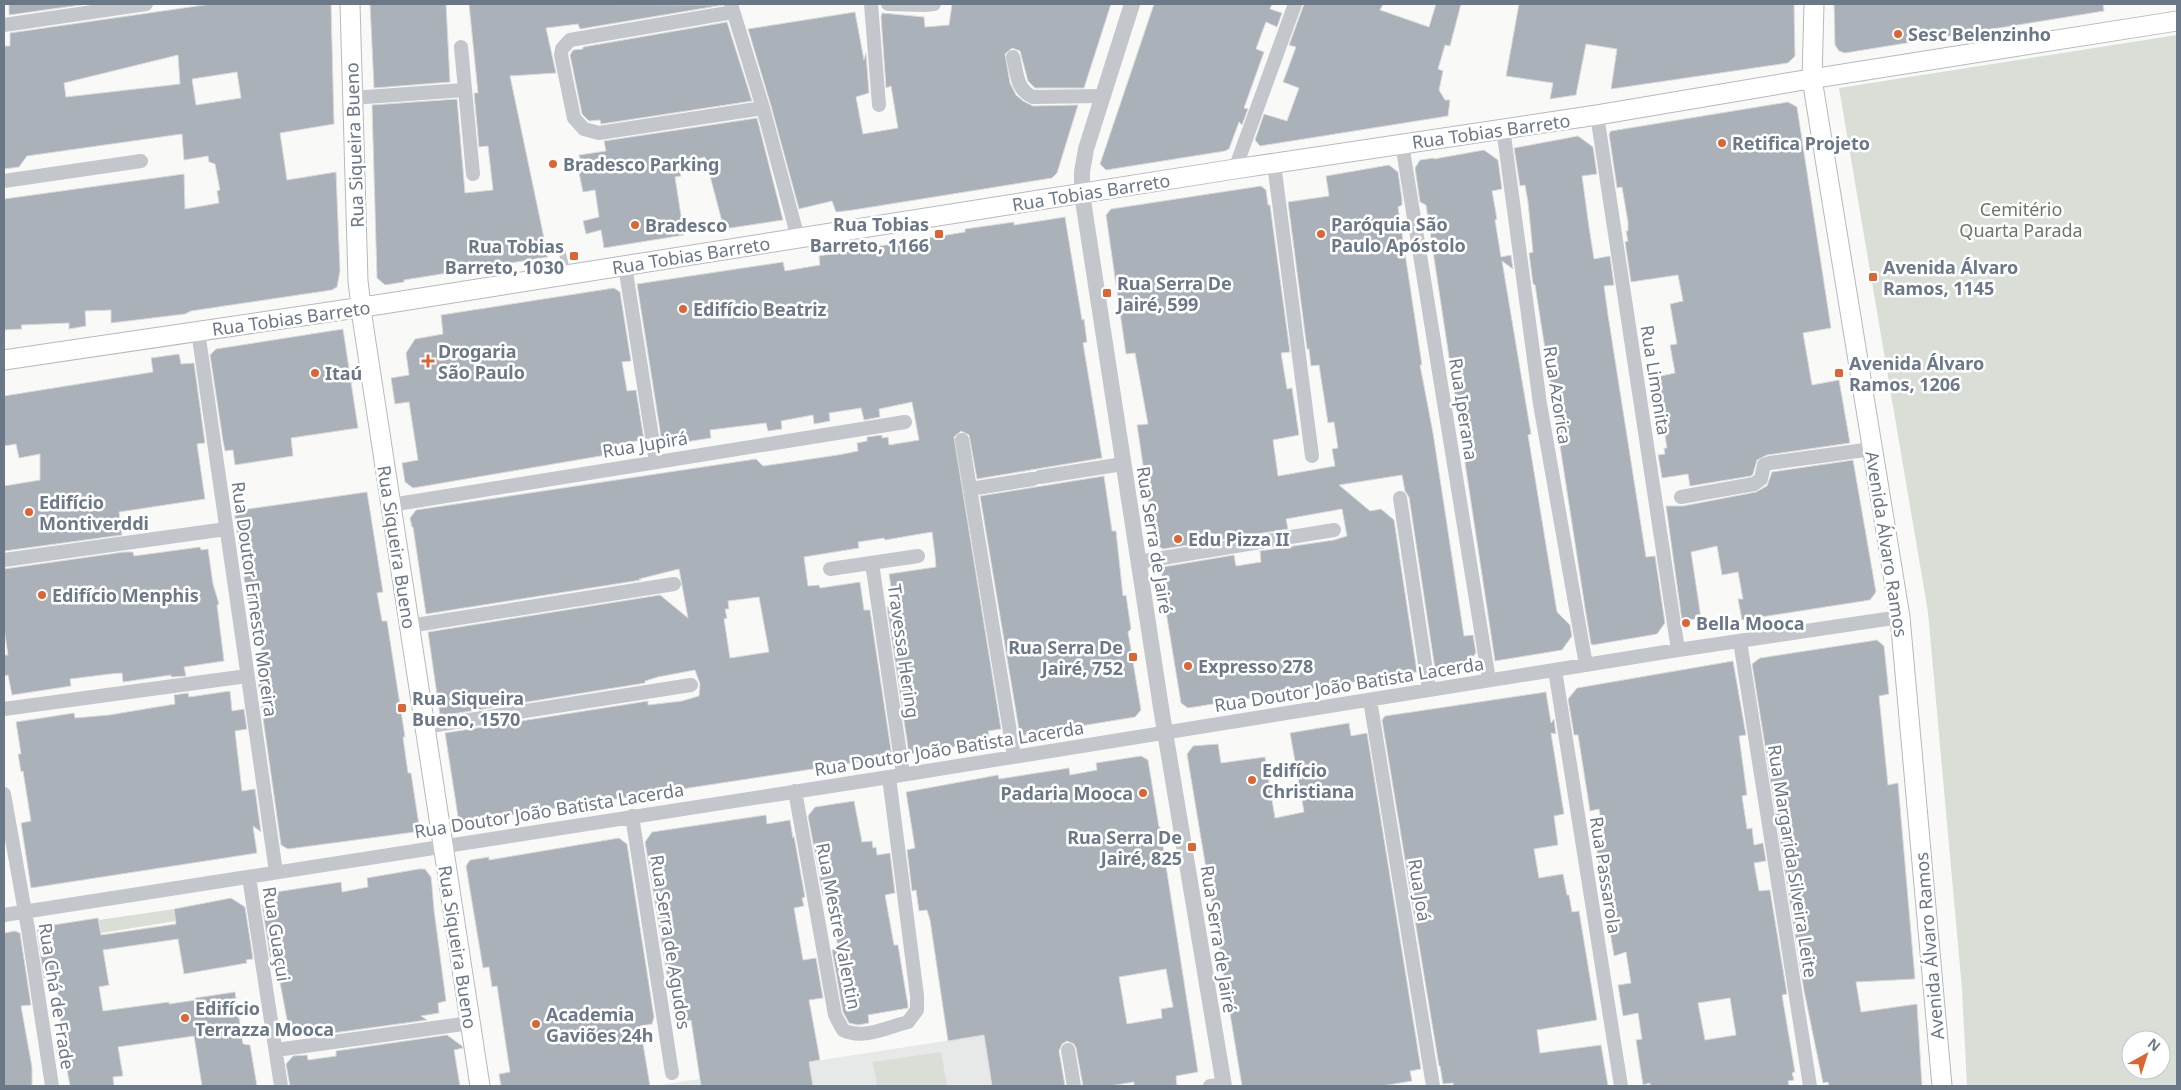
<svg xmlns="http://www.w3.org/2000/svg" width="2181" height="1090" font-family="'Noto Sans',sans-serif">
  <style>
    .built { fill: #e7e8e8 }
    .green { fill: #d9ded7; fill-rule: evenodd }
    .building { fill: #aab1b8; stroke: #dbdbda; fill-rule: evenodd }
    .lines { fill: none; stroke-linecap: round; stroke-linejoin: round }
    .secondary-casing { stroke: #b5babf; stroke-width: 21 }
    .service { stroke: #c3c6ca; stroke-width: 7 }
    .minor { stroke: #c3c6ca; stroke-width: 14 }
    .tertiary { stroke: #c3c6ca; stroke-width: 16 }
    .secondary { stroke: #fff; stroke-width: 19 }
    .poi-dot { fill: #dc6534; stroke: #fff; stroke-width: 2 }
    .labels { text-anchor: middle; dominant-baseline: central; stroke-width: 5; stroke-linejoin: round; paint-order: stroke }
    .poi-label { font-size: 18px; font-weight: bold; fill: #6a7887; stroke: #fff; text-anchor: start }
    .street-label { font-size: 18px; fill: #6a7887; stroke: #fff }
    .park-label { font-size: 18px; fill: #677964; stroke: #fff }
  </style>
  <rect width="100%" height="100%" fill="#f9f9f7"/>
  <path class="built" d="M984 1035 992 1086H653Z"/>
  <path class="green" d="M2177 35V1086H1967L1962 989 1928 612 1839 88ZM2131 1040H2161V1070H2131Z
    M174 909 176 921 101 933 99 920Z
    M941 1052 947 1086H877L873 1062Z"/>
  <path class="building" d="M9 4H88L9 15Z
    M211 4H331L334 124 280 133 287 180 336 172 340 271 337 287 332 290 191 311 185 314 111 323V310L85 311 86 326 69 329V323L21 325 22 329 4 330V199L184 174 185 209 219 203 217 191 220 190 215 164 209 162 208 156 184 160 182 134 27 156 19 167 4 169V46H10V33ZM178 55 180 84 66 97 64 83ZM237 72 241 98 196 105 192 79Z
    M370 4H446L450 82 374 88Z
    M469 4 723 5 580 29 578 24 546 28 556 73 510 76 548 257 404 280V282L385 285 377 278 372 105 457 99 465 193 493 190 488 146 479 147 474 93H478Z
    M952 4H1111L1084 88H1035L1028 81 1020 51 1012 48 1005 54 1010 83 1016 95 1023 101 1033 106 1078 105 1057 173 1052 178 853 210 836 212 832 201 799 209 771 106 748 29 855 12 864 60 866 53 869 93 856 97 863 134 898 128 891 86 886 88 881 17 882 13 924 17 925 27 949 25Z
    M1154 4H1272L1270 9 1282 13 1277 27 1266 22 1261 35 1256 49 1264 52 1244 108 1248 109 1242 125 1239 122 1229 149 1225 151 1106 170 1100 164Z
    M1304 4H1383L1380 10 1429 27 1436 4H1461L1450 46 1445 45 1438 69 1443 71 1439 90 1445 100H1450L1448 116 1260 146 1255 140 1264 114 1287 121 1299 88 1283 82 1296 47 1289 45Z
    M1519 4H1794L1795 56 1788 63 1611 89 1617 49 1586 44 1576 95 1550 99 1553 83 1506 76Z
    M1834 4H2103L2104 11 1845 53 1839 51 1835 45Z
    M727 22 752 101 601 124 600 120 589 121 582 114 570 55 573 50 583 49V47Z
    M1788 102 1797 107 1831 328 1803 333 1812 385 1839 380 1850 443 1767 455 1757 460 1753 474 1751 476 1690 486 1688 474 1662 478 1658 455 1665 454 1664 448H1667L1660 405 1655 406 1651 378 1675 373 1670 345 1677 344 1670 304 1683 301 1678 275 1631 282 1625 242 1628 241 1626 231H1628V222L1622 187 1617 188 1609 134 1611 131Z
    M757 118 783 220 724 229 705 157 678 164 681 176 675 177 684 235 604 248 601 230 586 234 583 221 599 217 595 190 583 192 577 163 581 162 579 155 606 151 604 141Z
    M1578 136 1593 147 1597 174 1582 176 1589 227 1594 259 1610 256 1614 285 1604 286 1608 315 1646 557 1655 556 1665 623 1657 634 1593 645 1591 644 1585 608 1552 394 1535 285 1533 284 1529 253 1533 252 1528 202 1525 185 1520 186 1514 148Z
    M1484 150 1498 160 1502 189 1492 191 1497 219 1495 220 1501 257 1511 255 1513 269 1502 261 1531 434 1528 435 1557 612 1570 625 1572 636 1562 650 1495 661 1426 205 1420 202 1415 168 1420 160 1434 158V159Z
    M1389 165 1398 172 1402 199V205L1398 207 1422 365H1420L1433 433 1464 636 1473 635 1476 653 1466 665 1435 669 1409 497 1405 491 1402 475 1339 485 1370 511 1381 509 1394 520 1417 672 1188 708 1181 703 1161 581 1163 567 1234 555 1236 566 1261 562 1260 551 1334 540 1347 536 1342 509 1286 519 1288 529 1163 549 1155 544 1137 425 1148 424 1135 353 1126 354 1106 215 1111 209 1261 186 1266 190 1268 205H1270L1290 352 1281 353 1287 389 1292 388 1299 435 1273 440 1278 476 1335 466 1332 449 1338 448 1334 422 1328 423 1319 365 1311 366 1309 349H1307L1288 202 1329 196 1326 176Z
    M1065 217 1082 320 1084 319 1087 342 1083 343 1102 458 977 479 969 435 961 431 954 437 1001 729 988 731 990 741 909 754 887 607 894 606 889 574 936 567 935 555 932 532 885 540 884 538 858 542 859 548 804 557 808 586 819 585 820 588 860 582 864 610H870L892 757 459 823 445 733 648 701V705L682 701 699 696 700 684 695 670 658 677 645 681V683L440 716 428 632 660 595 688 618 679 569 639 579 641 580 426 614 413 527H412L410 518 416 510 756 459 763 466 838 455 858 451 857 443 867 441V437L882 435V438L888 437 889 445 919 440 912 402 879 409 880 417 864 420 861 408 829 413 830 421 814 424 813 415 781 421 782 429 768 431 766 423 710 430 711 438 666 445 662 443 637 284 783 262 785 271 820 265 819 256 965 232V229L1014 222V225ZM759 597 769 652 730 658 724 619 727 618 725 609H729L728 601Z
    M614 288 620 292 631 361 622 362 627 391 636 390 644 440 622 443 624 452 413 488 405 482 402 463 418 460 409 402 395 404 391 378 409 375 406 353 415 339 443 334 441 315Z
    M343 329 358 428 291 438 293 456 235 465 233 450 225 451 223 441 210 355 216 349Z
    M179 354 181 364 194 363 205 443 197 444 205 499 119 512 122 535 4 551V486L40 480V454L19 458 16 444 4 446V396L153 372 151 358Z
    M1853 460 1876 592 1870 600 1742 620 1738 599H1743L1738 572 1722 575 1717 546 1691 552 1701 618 1682 621 1666 506H1683L1756 492 1767 486 1772 472Z
    M1104 476 1112 531H1116L1123 596 1126 595 1131 629 1128 632 1141 710 1135 717 1020 736 980 496Z
    M367 492 383 592 377 593 382 621H387L405 737H403L408 773H411L419 825 415 832 288 849 281 845 257 676 265 675 260 640 256 611 249 612 234 511Z
    M200 547 201 550 208 549 213 584 219 604 217 605 224 661 184 667 186 676 171 677V675L123 682 122 673 110 674 70 679 71 686 12 695 8 675 4 676V655H8L4 628V569L124 552H133L134 556Z
    M1877 640 1884 646 1889 694 1879 696 1888 785 1898 783 1915 979 1856 982 1861 1012 1917 1004 1922 1086H1829L1828 1082 1823 1083 1804 991 1752 664 1760 658Z
    M1733 661 1746 735 1739 736 1747 795 1742 796 1747 829 1752 828 1754 845 1763 843 1766 861 1754 863 1759 891 1770 890 1787 994 1782 995 1795 1072 1792 1073 1794 1080 1788 1081 1789 1086H1650V1083L1643 1085 1636 1040 1642 1039 1638 1013 1623 1016 1618 985 1631 983 1626 952 1614 956 1595 839 1604 838 1599 809 1590 811 1578 735H1574L1568 699 1577 688ZM1730 998 1736 1035 1705 1040 1698 1003Z
    M230 691 232 711 244 709 247 729 235 731 242 791 255 789 261 832 253 826 257 853 31 888 21 823 31 821 23 771 21 772 18 754H21L16 722 74 713 75 718 109 715 175 704 174 695 188 693 189 697Z
    M1546 692 1551 723 1554 719 1556 734 1551 733 1564 814 1554 816 1558 845 1534 849 1539 878 1563 874 1567 895H1569L1572 912 1579 911 1597 1020 1537 1030 1540 1053 1601 1045 1608 1086H1454L1453 1083 1443 1084 1440 1066H1439L1382 720 1385 716Z
    M1349 723 1351 736 1367 733 1421 1069 1410 1071 1412 1081 1382 1086H1242L1187 754 1193 746 1218 744 1221 763 1265 757 1275 818 1304 812 1290 733Z
    M1141 756 1148 760 1159 827H1160L1198 1072 1176 1076 1177 1085 1169 1086H1134V1082L1110 1086H1083L1076 1048 1074 1044 1067 1041 1062 1044 1059 1051 1065 1086H992L984 1035 948 1041 930 920 927 910 919 911 916 890 912 891 907 850 915 848 906 792 998 775 999 779 1069 768 1070 775 1097 770 1096 763ZM1166 969 1173 1007 1161 1009 1162 1018 1127 1024 1119 977Z
    M854 801 862 842 872 841 873 848 876 847 877 855 890 853 895 893 885 895 894 945H898L908 1006V1008L868 1015 869 1023 858 1025 849 1023 843 1012 832 950 838 948 833 915H831L828 895 823 896 808 816 815 807Z
    M766 815 767 824 790 820 793 838 794 836 805 897 802 898 804 906 794 908 803 960 816 958 823 998 809 1000 820 1060 809 1062 813 1086H701L691 1020 675 1023 645 842 652 832Z
    M619 838 627 844 654 1017 652 1024 640 1026 650 1086H501L499 1074 510 1072 497 986 492 987 489 967 483 968 466 866 470 860 489 857V860Z
    M419 869H425L431 877 432 886 434 910 446 1001 438 1003 439 1013 421 1016 427 1020 333 1033 332 1029 290 1035 275 957H270L262 904 278 901 276 892 341 882 342 892 368 887 367 878Z
    M231 898 245 907 253 959 246 960 247 963 184 974 178 939 103 950 109 985 99 987 103 1011 169 1002V1004L196 1000 195 998 235 992 243 1044 250 1045 257 1086H202L194 1036 118 1047 123 1076 113 1077 114 1086H70L64 1053 57 1054 55 1041 63 1040 59 1011H61L55 976 44 978 37 931 40 927 98 918 101 935 176 924 174 909Z
    M15 931 20 933 31 1005 21 1006 32 1067V1086H4V933Z
    M447 1035 462 1046 463 1048 454 1050 460 1086H290L286 1064 293 1056 307 1055 308 1060 336 1056V1051Z"/>
  <g class="lines">
    <g class="secondary-casing">
      <path id="secondary" d="M350 4 358 281 363 323 480 1086
        M1814 4 1812 79 1900 617 1942 1086
        M4 360 383 304 1235 169 1597 115 1798 81 2177 21"/>
    </g>
    <path class="service" d="M561 247 567 273"/>
    <path class="minor" d="M731 4 763 108 798 238
      M871 4 879 105
      M888 4 924 5 934 4
      M733 12 570 40 562 49 561 55 574 118 584 129 599 133 763 108
      M4 25 146 4
      M461 47 473 174
      M1013 57C1017 72 1016 90 1033 97L1102 96
      M352 98 464 90
      M1597 115 1678 650
      M1503 128 1540 404 1586 665
      M1402 144 1489 680
      M1274 164 1312 456
      M1235 169 1295 4
      M4 181 141 161
      M625 266 656 462
      M198 331 276 872
      M962 440 1014 756
      M1040 477 1123 464
      M970 489 1033 479
      M1681 497 1754 484 1761 479 1764 465 1770 463 1872 449
      M1400 498 1429 690
      M391 505 905 422
      M4 560 226 529
      M1138 562 1334 530
      M872 563 903 774
      M830 569 918 556
      M409 626 674 584
      M1740 641 1810 1086
      M1555 670 1621 1086
      M1370 700 1433 1086
      M4 709 247 676
      M424 727 691 685
      M795 791 835 1015 843 1030C863 1040 888 1027 908 1022L917 1010V996L889 777
      M4 794 28 929 52 1086
      M632 816 672 1073
      M249 877 281 1086
      M4 915 889 777 1678 650 1900 617
      M276 1050 470 1023
      M1068 1050 1074 1086
      M1210 1086 1223 1085"/>
    <path class="tertiary" d="M1132 4 1086 149 1082 172V194L1162 714 1224 1086"/>
    <use href="#secondary" class="secondary"/>
  </g>
  <g class="poi-dot">
    <circle cx="1898" cy="34" r="5"/>
    <circle cx="1722" cy="143" r="5"/>
    <circle cx="553" cy="164" r="5"/>
    <circle cx="635" cy="225" r="5"/>
    <rect x="934" y="229" width="10" height="10" rx="2.5"/>
    <circle cx="1321" cy="234" r="5"/>
    <rect x="569" y="251" width="10" height="10" rx="2.5"/>
    <rect x="1868" y="272" width="10" height="10" rx="2.5"/>
    <rect x="1102" y="288" width="10" height="10" rx="2.5"/>
    <circle cx="683" cy="309" r="5"/>
    <path d="M425.5 353.5h5v5h5v5h-5v5h-5v-5h-5v-5h5z"/>
    <circle cx="315" cy="373" r="5"/>
    <rect x="1834" y="368" width="10" height="10" rx="2.5"/>
    <circle cx="29" cy="512" r="5"/>
    <circle cx="1178" cy="539" r="5"/>
    <circle cx="42" cy="595" r="5"/>
    <circle cx="1686" cy="623" r="5"/>
    <rect x="1128" y="652" width="10" height="10" rx="2.5"/>
    <circle cx="1188" cy="666" r="5"/>
    <rect x="397" y="703" width="10" height="10" rx="2.5"/>
    <circle cx="1252" cy="780" r="5"/>
    <circle cx="1143" cy="793" r="5"/>
    <rect x="1187" y="842" width="10" height="10" rx="2.5"/>
    <circle cx="185" cy="1018" r="5"/>
    <circle cx="536" cy="1024" r="5"/>
  </g>
  <g class="labels">
    <g class="poi-label">
      <text x="1908" y="34">Sesc Belenzinho</text>
      <text x="1732" y="143">Retifica Projeto</text>
      <text x="563" y="164">Bradesco Parking</text>
      <text x="929" y="224" text-anchor="end">Rua Tobias<tspan x="929" dy="21">Barreto, 1166</tspan></text>
      <text x="1331" y="224">Paróquia São<tspan x="1331" dy="21">Paulo Apóstolo</tspan></text>
      <text x="645" y="225">Bradesco</text>
      <text x="564" y="246" text-anchor="end">Rua Tobias<tspan x="564" dy="21">Barreto, 1030</tspan></text>
      <text x="1883" y="267">Avenida Álvaro<tspan x="1883" dy="21">Ramos, 1145</tspan></text>
      <text x="1117" y="283">Rua Serra De<tspan x="1117" dy="21">Jairé, 599</tspan></text>
      <text x="693" y="309">Edifício Beatriz</text>
      <text x="438" y="351">Drogaria<tspan x="438" dy="21">São Paulo</tspan></text>
      <text x="1849" y="363">Avenida Álvaro<tspan x="1849" dy="21">Ramos, 1206</tspan></text>
      <text x="325" y="373">Itaú</text>
      <text x="39" y="502">Edifício<tspan x="39" dy="21">Montiverddi</tspan></text>
      <text x="1188" y="539">Edu Pizza II</text>
      <text x="52" y="595">Edifício Menphis</text>
      <text x="1696" y="623">Bella Mooca</text>
      <text x="1123" y="647" text-anchor="end">Rua Serra De<tspan x="1123" dy="21">Jairé, 752</tspan></text>
      <text x="1198" y="666">Expresso 278</text>
      <text x="412" y="698">Rua Siqueira<tspan x="412" dy="21">Bueno, 1570</tspan></text>
      <text x="1262" y="770">Edifício<tspan x="1262" dy="21">Christiana</tspan></text>
      <text x="1133" y="793" text-anchor="end">Padaria Mooca</text>
      <text x="1182" y="837" text-anchor="end">Rua Serra De<tspan x="1182" dy="21">Jairé, 825</tspan></text>
      <text x="195" y="1008">Edifício<tspan x="195" dy="21">Terrazza Mooca</tspan></text>
      <text x="546" y="1014">Academia<tspan x="546" dy="21">Gaviões 24h</tspan></text>
    </g>
    <g class="street-label">
      <text transform="translate(1491 131) rotate(-8)">Rua Tobias Barreto</text>
      <text transform="translate(354 145) rotate(-92)">Rua Siqueira Bueno</text>
      <text transform="translate(1091 192) rotate(-9)">Rua Tobias Barreto</text>
      <text transform="translate(691 255) rotate(-9)">Rua Tobias Barreto</text>
      <text transform="translate(291 318) rotate(-8)">Rua Tobias Barreto</text>
      <text transform="translate(1656 380) rotate(81)">Rua Limonita</text>
      <text transform="translate(1558 395) rotate(81)">Rua Azorica</text>
      <text transform="translate(1464 409) rotate(81)">Rua Iperana</text>
      <text transform="translate(645 444) rotate(-9)">Rua Jupirá</text>
      <text transform="translate(1155 540) rotate(81)">Rua Serra de Jairé</text>
      <text transform="translate(1887 544) rotate(81)">Avenida Álvaro Ramos</text>
      <text transform="translate(397 547) rotate(81)">Rua Siqueira Bueno</text>
      <text transform="translate(255 599) rotate(82)">Rua Doutor Ernesto Moreira</text>
      <text transform="translate(904 651) rotate(82)">Travessa Hering</text>
      <text transform="translate(1349 684) rotate(-9)">Rua Doutor João Batista Lacerda</text>
      <text transform="translate(949 748) rotate(-9)">Rua Doutor João Batista Lacerda</text>
      <text transform="translate(549 810) rotate(-9)">Rua Doutor João Batista Lacerda</text>
      <text transform="translate(1793 861) rotate(81)">Rua Margarida Silveira Leite</text>
      <text transform="translate(1606 875) rotate(81)">Rua Passarola</text>
      <text transform="translate(1420 890) rotate(81)">Rua Joá</text>
      <text transform="translate(839 926) rotate(79)">Rua Mestre Valentin</text>
      <text transform="translate(277 934) rotate(81)">Rua Guaçui</text>
      <text transform="translate(1219 939) rotate(81)">Rua Serra de Jairé</text>
      <text transform="translate(671 942) rotate(81)">Rua Serra de Agudos</text>
      <text transform="translate(1929 946) rotate(-95)">Avenida Álvaro Ramos</text>
      <text transform="translate(458 947) rotate(81)">Rua Siqueira Bueno</text>
      <text transform="translate(57 996) rotate(81)">Rua Chá de Frade</text>
    </g>
    <g class="park-label">
      <text x="2021" y="209">Cemitério<tspan x="2021" dy="21">Quarta Parada</tspan></text>
    </g>
  </g>
  <rect width="2181" height="1090" fill="none" stroke="#6a7887" stroke-width="10"/>
  <g transform="translate(2146 1055) rotate(39)"><circle r="24" fill="#ffffff" stroke="#c3c9cf"/>
  <path d="M0-4L9 19L0 12L-9 19Z" fill="#dc6534"/>
  <text y="-8" font-size="14" font-weight="bold" text-anchor="middle" fill="#6a7887">N</text>
  </g>
</svg>
